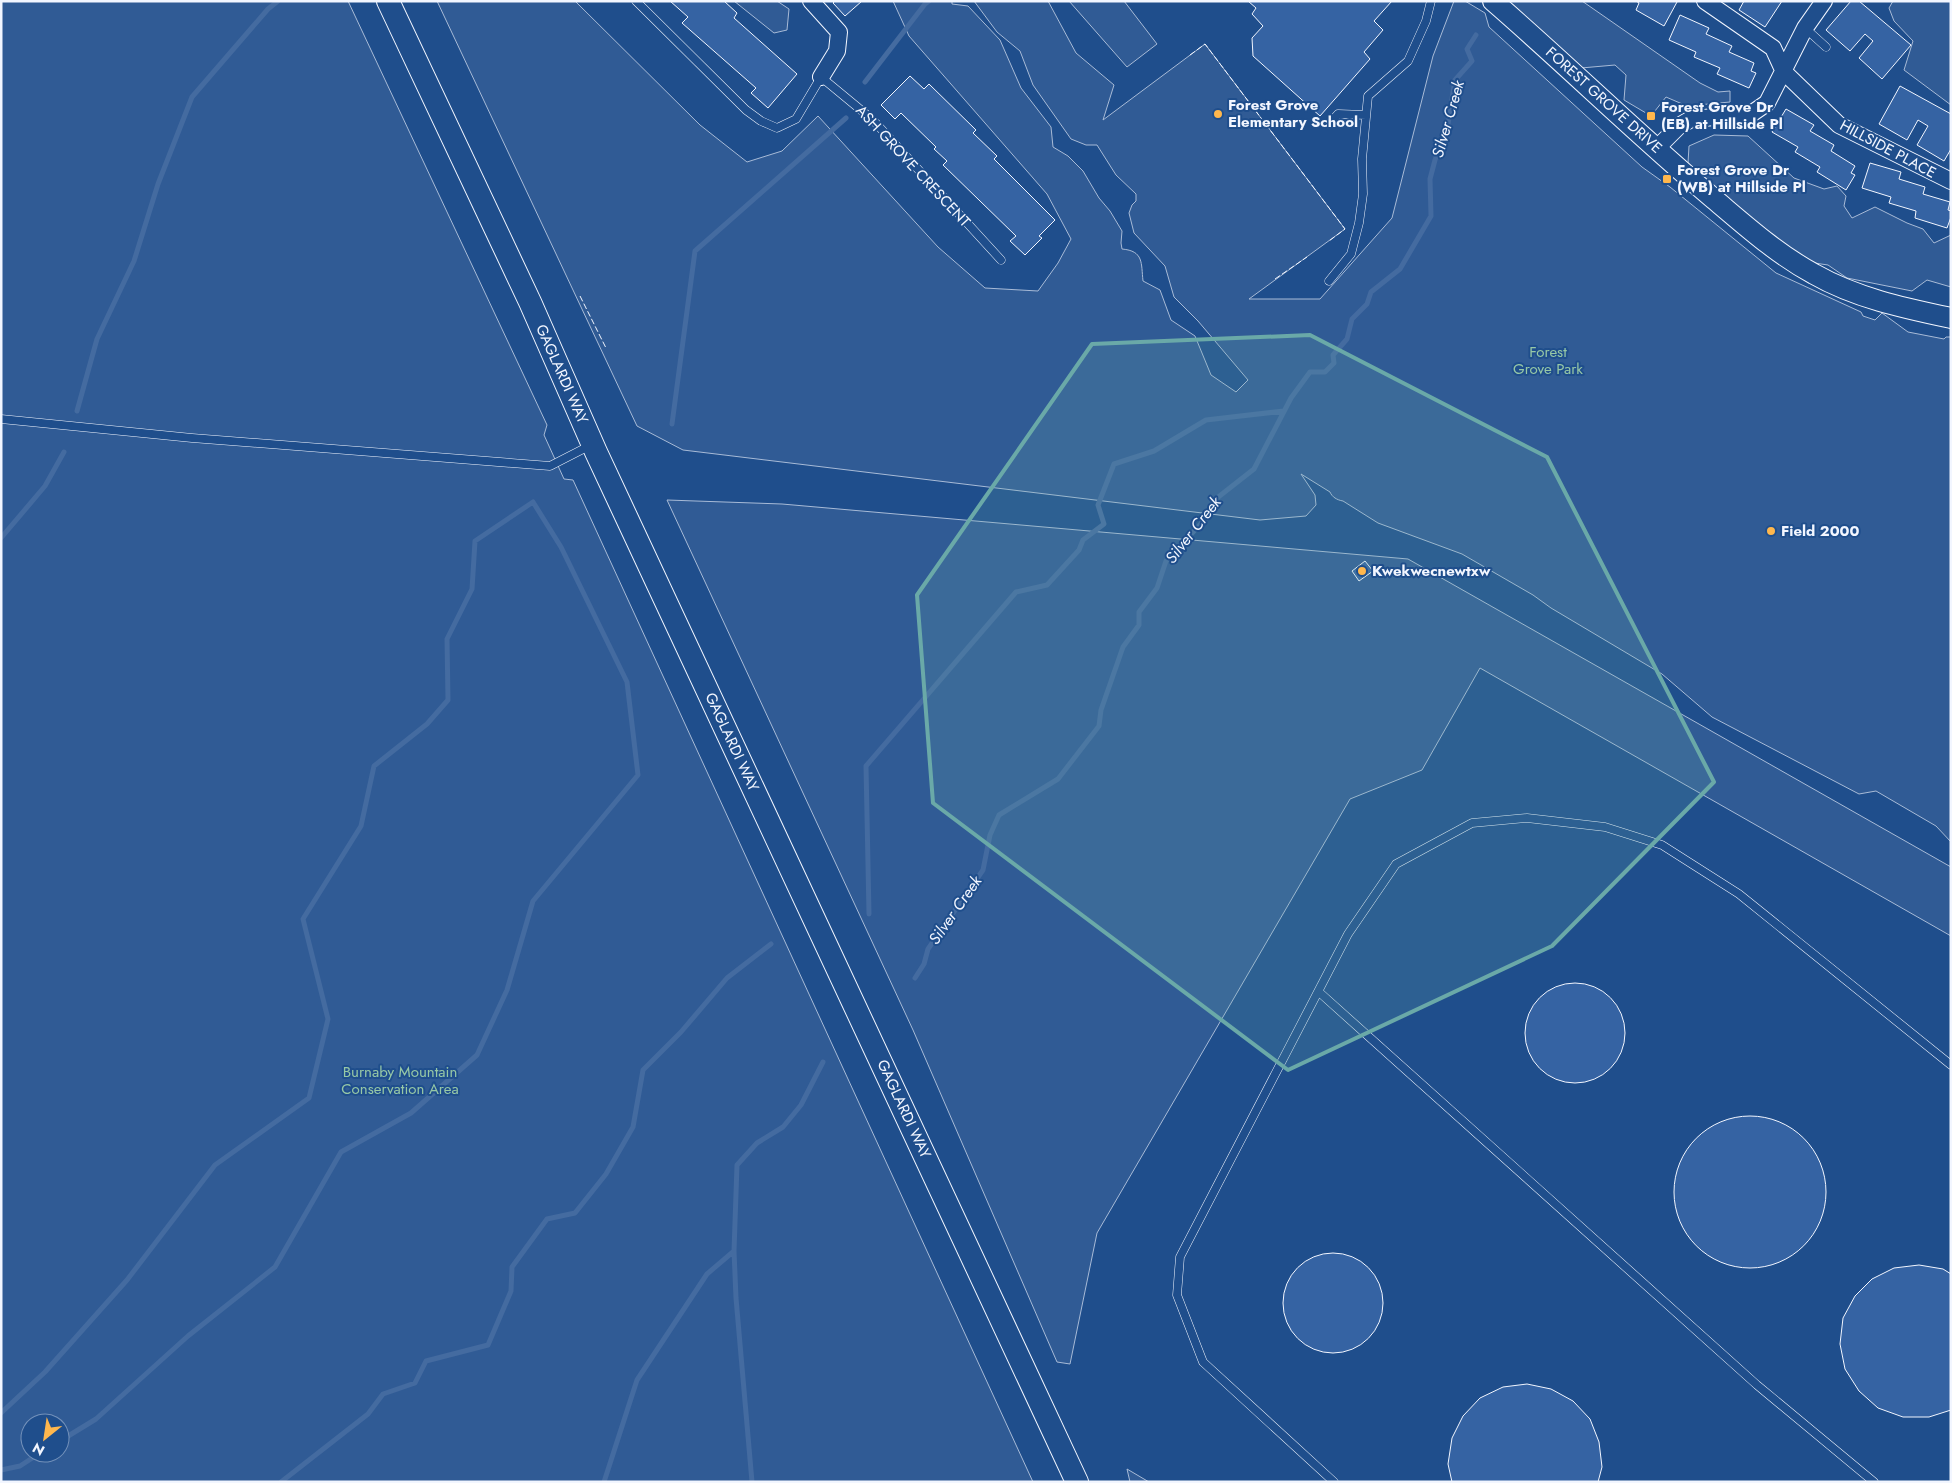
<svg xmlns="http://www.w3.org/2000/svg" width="1952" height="1483" font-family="Jost,sans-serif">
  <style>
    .green { fill: #305b95; stroke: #a8bbd7; fill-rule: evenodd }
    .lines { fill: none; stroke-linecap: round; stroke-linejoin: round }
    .stream { stroke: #446ba0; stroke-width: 5 }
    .building { fill: #3563a3; stroke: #f2f6ff }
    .service-casing { stroke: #f2f6ff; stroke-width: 9 }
    .minor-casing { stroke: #f2f6ff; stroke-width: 18 }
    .tertiary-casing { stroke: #f2f6ff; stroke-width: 22 }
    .secondary-casing { stroke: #f2f6ff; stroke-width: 24 }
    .service { stroke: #1f4e8c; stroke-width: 8 }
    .minor { stroke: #1f4e8c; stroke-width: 16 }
    .tertiary { stroke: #1f4e8c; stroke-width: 20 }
    .secondary { stroke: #1f4e8c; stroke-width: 22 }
    .fence { stroke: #f2f6ff; stroke-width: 1; stroke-dasharray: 6 2.5; stroke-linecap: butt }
    .marked { fill: #6aa9a8; fill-opacity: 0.2; stroke: #6aa9a8; stroke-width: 4; stroke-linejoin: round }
    .poi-dot { fill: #ffb74d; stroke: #1f4e8c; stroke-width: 2 }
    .labels { text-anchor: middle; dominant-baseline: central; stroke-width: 4; stroke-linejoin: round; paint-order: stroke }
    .street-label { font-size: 15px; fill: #f2f6ff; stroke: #1f4e8c }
    .poi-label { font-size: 15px; font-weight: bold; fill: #f2f6ff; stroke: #1f4e8c; text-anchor: start }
    .park-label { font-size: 15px; fill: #97c8a6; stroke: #1f4e8c }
    .water-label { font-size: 16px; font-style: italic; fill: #f2f6ff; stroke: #1f4e8c }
  </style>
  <rect width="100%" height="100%" fill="#1f4e8c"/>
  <path class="green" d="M1 1H348L547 425 544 435 564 479 573 480 1033 1482H1ZM30 1423H60V1453H30Z
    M437 1H575L700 125 747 162 782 151 818 116 938 247 985 288 1038 291 1058 263 1071 239 1047 194 909 36 893 1H952V4L968 6 1000 40 1021 88 1051 127 1053 147 1068 156 1083 171 1099 198 1110 211 1122 231 1121 243 1122 249C1144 251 1141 263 1143 281L1160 290 1171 320 1195 336 1211 375 1236 392 1248 380 1198 321 1174 297 1165 266 1134 233 1129 213 1132 205 1136 201V194L1116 175 1097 145H1086L1071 139 1033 85 1020 51 997 32 974 1H1048L1076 53 1114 85 1103 120 1205 44 1345 229 1249 299H1320L1392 218 1433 56 1454 1H1465L1485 13 1489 27 1642 167 1670 187 1776 273 1861 312 1863 316 1875 320 1882 313 1908 332 1944 339 1946 337H1951V842L1936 826 1876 791 1859 794 1712 717 1662 674 1551 608 1533 595 1462 554 1378 523 1343 501C1337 500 1332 497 1330 492L1301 474 1315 495 1316 505 1306 516 1260 520 683 450 637 426Z
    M734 1H777L789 9 787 30 774 33Z
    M1069 1H1124L1157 44 1127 67Z
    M1506 1H1582L1700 83 1718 92 1730 91V102L1687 106 1666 97 1651 116 1624 100 1626 75 1615 65 1581 68Z
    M1893 1H1951V105L1904 70 1913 41 1894 21 1889 8Z
    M1714 135 1748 136 1794 178 1824 189 1837 186 1846 196 1844 206 1852 218 1875 207 1907 223 1923 229 1934 243 1951 235V287L1927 280 1912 291 1847 278 1828 265 1794 260 1688 163 1689 146Z
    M667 500 782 504 1408 559 1951 867V936L1480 668 1422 770 1350 799 1097 1233 1070 1364 1057 1362 913 1030Z
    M1127 1469 1149 1482H1130Z"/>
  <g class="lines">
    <path class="stream" d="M865 82 925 4 929 1
      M77 411 97 339 134 261 158 184 192 97 268 9 278 1
      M672 424 695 251 846 118
      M1 538 45 486 64 452
      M869 914 866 766 1016 592 1047 585 1079 550 1083 540 1104 524 1098 505 1114 464 1154 451 1206 420 1284 411
      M915 978 924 964 928 949 983 870 990 835 999 815 1058 779 1099 726 1101 710 1123 647 1139 625V612L1157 588 1166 561 1209 515 1217 498 1254 469 1291 398 1310 372H1325L1334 363 1333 355 1347 339 1352 319 1367 304 1371 292 1400 269 1431 216 1430 179 1435 160 1448 124 1455 80 1472 61 1467 49 1476 35
      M734 1251 736 1298 752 1482
      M1 1413 45 1372 127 1280 215 1165 309 1098 328 1019 303 919 361 826 374 766 427 724 448 700 447 639 472 589 475 541 533 502 561 547 627 682 638 775 533 901 507 990 477 1055 411 1113 341 1152 275 1267 188 1336 96 1419 60 1441
      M1 1470 20 1466 40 1453
      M281 1482 368 1414 383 1394 415 1383 426 1361 488 1345 511 1291 512 1267 547 1219 575 1213 606 1174 633 1127 643 1070 681 1032 727 978 771 944
      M604 1482 637 1380 707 1274 734 1251 737 1165 757 1143 783 1127 801 1105 823 1062"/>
  </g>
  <path class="building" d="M670 1H724L737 13 734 18 797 74 768 108 751 93 756 88 682 23 688 17Z
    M835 1H862L845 16 833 3Z
    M1248 1H1392L1374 21 1383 30 1364 52 1370 59 1320 116 1253 56 1252 38 1263 26 1252 14 1256 8Z
    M1636 1H1676L1677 2 1664 26 1636 10 1639 3Z
    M1744 1H1782L1765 27 1739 10Z
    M1851 1H1859L1911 45 1882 79 1859 58 1873 41 1865 34 1850 51 1826 30Z
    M1680 15 1709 28 1706 34 1732 46 1729 52 1754 63 1751 71 1756 73 1749 88 1717 74 1720 68 1694 57 1696 52 1669 40Z
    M910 76 924 89 929 84 976 130 973 133 997 156 994 159 1055 220 1039 236 1042 238 1025 255 1010 241 1016 236 943 165 947 161 934 149 936 147 901 113 895 119 881 105Z
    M1900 86 1951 114V149L1944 161 1917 145 1928 126 1918 120 1907 140 1879 124Z
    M1786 109 1814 125 1810 131 1834 145 1831 151 1855 166 1851 173 1855 175 1846 190 1817 172 1820 167 1795 152 1798 147 1772 132Z
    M1870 163 1901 172 1899 179 1925 187 1923 194 1950 202 1948 210 1951 211V217L1947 228 1915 218 1916 211 1889 203 1891 197 1862 188Z
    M1365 561 1373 571 1359 581 1352 571Z
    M1525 1033a50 50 0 1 1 100 0a50 50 0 1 1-100 0Z
    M1674 1192a76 76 0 1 1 152 0a76 76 0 1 1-152 0Z
    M1283 1303a50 50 0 1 1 100 0a50 50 0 1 1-100 0Z
    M1919 1265 1943 1269 1951 1274V1410L1929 1417H1903L1878 1408 1859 1391 1845 1369 1840 1344 1843 1318 1855 1296 1872 1279 1894 1268Z
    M1527 1384 1551 1389 1573 1401 1590 1419 1599 1442 1602 1467 1598 1482H1452L1448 1464 1452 1438 1463 1416 1480 1398 1503 1387Z"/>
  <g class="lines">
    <g class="service-casing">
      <path id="service" d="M636 1 746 110 761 121 777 128 796 119 821 77 873 120 1001 260
        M1805 28 1826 47
        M1329 124 1338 114 1366 115
        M1329 281 1351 254 1359 223 1363 194 1362 159 1368 96 1408 61 1426 21 1431 1
        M1 419 192 438 550 466 591 445
        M1319 992 1757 1385 1874 1482
        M1334 1482 1203 1362 1177 1295 1180 1257 1348 934 1396 864 1472 823 1527 818 1605 827 1662 845 1739 894 1951 1065"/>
    </g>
    <g class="minor-casing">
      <path id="minor" d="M811 1 839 32 837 51 821 77
        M1705 1 1773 48 1784 72 1839 125 1951 181
        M1657 148 1679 126 1691 119 1751 114 1767 103 1805 28 1824 1"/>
    </g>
    <g class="tertiary-casing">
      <path id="tertiary" d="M1493 1C1568 66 1638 135 1714 199 1746 226 1777 254 1814 274 1856 298 1904 308 1951 318"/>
    </g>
    <g class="secondary-casing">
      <path id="secondary" d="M388 1 530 302 596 452 1077 1482"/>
    </g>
    <use href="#service" class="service"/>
    <use href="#minor" class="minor"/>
    <use href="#tertiary" class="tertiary"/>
    <use href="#secondary" class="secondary"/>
    <path class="fence" d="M1190 55 1205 44 1345 229 1329 241
      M1275 279 1307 257
      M580 296 606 348"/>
  </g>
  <path class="marked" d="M1310 335 1547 457 1714 782 1552 946 1288 1070 933 803 917 595 1092 344Z"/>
  <g class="poi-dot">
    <circle cx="1218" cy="114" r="5"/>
    <rect x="1646" y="111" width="10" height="10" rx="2.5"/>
    <rect x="1662" y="174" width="10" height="10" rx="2.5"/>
    <circle cx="1771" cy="531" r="5"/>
    <circle cx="1362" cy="571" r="5"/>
  </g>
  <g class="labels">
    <g class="street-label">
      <text transform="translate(1604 100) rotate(42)">FOREST GROVE DRIVE</text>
      <text transform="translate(1888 149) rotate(28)">HILLSIDE PLACE</text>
      <text transform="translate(913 166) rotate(47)">ASH GROVE CRESCENT</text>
      <text transform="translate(562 374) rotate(66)">GAGLARDI WAY</text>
      <text transform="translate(732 742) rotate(65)">GAGLARDI WAY</text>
      <text transform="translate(904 1109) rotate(65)">GAGLARDI WAY</text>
    </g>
    <g class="poi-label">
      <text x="1228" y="105">Forest Grove<tspan x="1228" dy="17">Elementary School</tspan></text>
      <text x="1661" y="107">Forest Grove Dr<tspan x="1661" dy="17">(EB) at Hillside Pl</tspan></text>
      <text x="1677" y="170">Forest Grove Dr<tspan x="1677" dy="17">(WB) at Hillside Pl</tspan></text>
      <text x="1781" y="531">Field 2000</text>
      <text x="1372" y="571">Kwekwecnewtxw</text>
    </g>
    <g class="park-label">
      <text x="1548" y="352">Forest<tspan x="1548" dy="17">Grove Park</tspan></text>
      <text x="400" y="1072">Burnaby Mountain<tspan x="400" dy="17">Conservation Area</tspan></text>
    </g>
    <g class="water-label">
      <text transform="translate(1448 119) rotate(-74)">Silver Creek</text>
      <text transform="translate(1193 530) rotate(-52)">Silver Creek</text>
      <text transform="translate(955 910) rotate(-55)">Silver Creek</text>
    </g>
  </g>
  <rect width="1952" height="1483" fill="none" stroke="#f2f6ff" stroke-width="5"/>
  <g transform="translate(45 1438) rotate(210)"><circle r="24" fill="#1f4e8c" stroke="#7391ba"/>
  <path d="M0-4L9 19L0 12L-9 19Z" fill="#ffb74d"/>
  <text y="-8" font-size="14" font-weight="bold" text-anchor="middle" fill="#f2f6ff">N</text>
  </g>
</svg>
